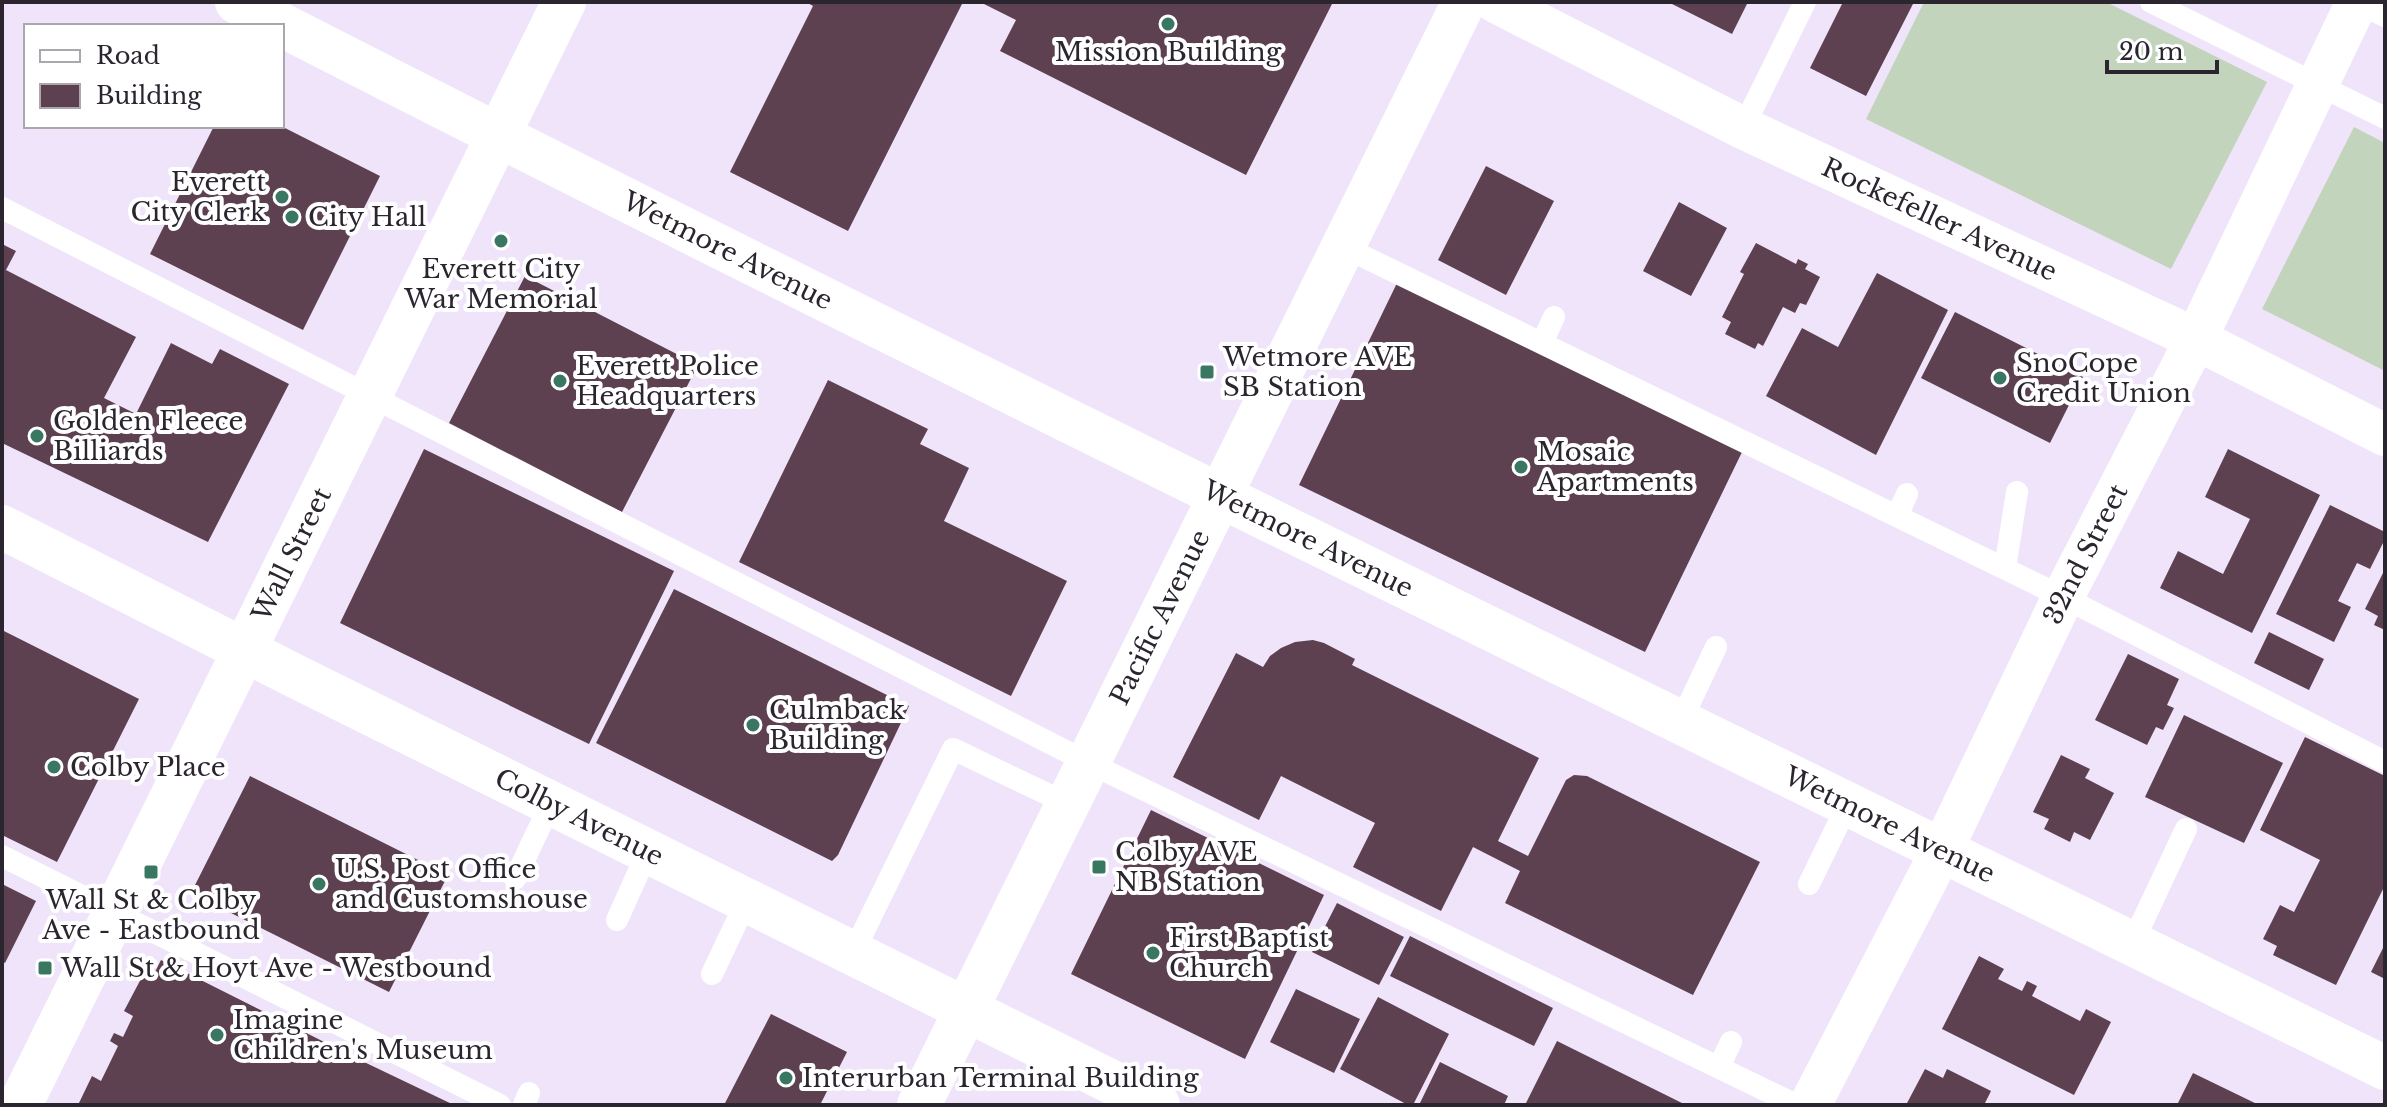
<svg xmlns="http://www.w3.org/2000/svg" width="2387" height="1107" font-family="'Libre Baskerville',serif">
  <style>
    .grass { fill: #c3d4bc }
    .building { fill: #5d4150 }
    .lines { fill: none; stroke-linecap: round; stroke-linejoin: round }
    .service { stroke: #fff; stroke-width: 22 }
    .minor { stroke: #fff; stroke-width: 42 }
    .tertiary { stroke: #fff; stroke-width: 44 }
    .secondary { stroke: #fff; stroke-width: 44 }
    .poi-dot { fill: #397763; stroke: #fff; stroke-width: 3 }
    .labels { text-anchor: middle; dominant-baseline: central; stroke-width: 8; stroke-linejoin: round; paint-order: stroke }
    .poi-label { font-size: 26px; fill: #2b2530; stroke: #fff; text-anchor: start }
    .street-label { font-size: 26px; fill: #2b2530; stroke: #fff }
  </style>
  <rect width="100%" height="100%" fill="#f0e4fb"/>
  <path class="grass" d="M1924 2H2106L2267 82 2171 269 1866 119Z
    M2354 127 2385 143V371L2262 309Z"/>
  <path class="building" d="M806 2H963L848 231 730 172 813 6Z
    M980 2H1333L1246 175 1000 51 1016 20Z
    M1668 2H1748L1732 34Z
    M1843 2H1914L1866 96 1810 68Z
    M214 126H281L380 176 303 330 150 254Z
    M1486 166 1554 201 1506 295 1438 260Z
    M1679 202 1727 228 1691 296 1643 271Z
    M1756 243 1796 264 1798 259 1808 264 1805 269 1820 277 1806 305 1800 303 1795 313 1783 307 1763 346 1758 343 1755 349 1725 334 1731 322 1722 317 1744 274 1740 272Z
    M2 244 16 251 6 270 136 337 104 398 136 414 171 343 212 364 220 349 289 384 208 542 2 443Z
    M1877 273 1948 310 1876 455 1766 396 1802 328 1838 347Z
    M525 276 698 365 622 512 449 423Z
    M1397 283 1743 450 1645 652 1299 485Z
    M1955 312 2083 377 2050 443 1921 378Z
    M828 380 928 429 920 444 969 468 944 521 1067 581 1011 696 739 562Z
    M424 449 674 571 589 744 340 623Z
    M2228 449 2320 495 2252 633 2160 588 2178 551 2223 574 2250 519 2205 497Z
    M2330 505 2385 532V539L2370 569 2357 563 2338 601 2351 607 2334 642 2276 614Z
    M2385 569V630L2374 625 2378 616 2365 609Z
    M674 589 909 706 838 855 832 861 596 743Z
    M2 630 139 699 57 862 2 835Z
    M2269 632 2324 659 2309 690 2254 663Z
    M1313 640 1324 643 1355 659 1352 665 1539 758 1498 841 1528 856 1566 780 1574 775 1587 776 1760 862 1693 995 1505 903 1520 871 1473 847 1441 911 1353 867 1375 823 1281 776 1259 820 1173 777 1236 653 1263 667 1270 656 1281 648 1295 642Z
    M2128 654 2179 679 2167 705 2174 708 2163 730 2156 727 2147 745 2095 720Z
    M2184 715 2283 763 2244 843 2145 797Z
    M2305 737 2385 776V885L2336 985 2273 955 2277 946 2263 939 2280 905 2294 912 2320 860 2260 830Z
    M2061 755 2090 769 2085 778 2114 793 2090 840 2074 832 2070 842 2044 829 2049 819 2033 812Z
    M250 776 448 875 389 992 191 893Z
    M1151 810 1324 895 1245 1059 1071 974Z
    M2 884 36 901 5 963 2 961Z
    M1337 903 1404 937 1379 985 1312 952Z
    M1410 936 1553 1008 1534 1046 1390 976Z
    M2385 944V979L2371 972Z
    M1979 956 2004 969 1998 979 2022 991 2027 981 2037 986 2032 996 2080 1021 2086 1009 2111 1022 2074 1095 1942 1029Z
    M161 960 362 1061 454 1105H78L92 1076 101 1081 118 1046 110 1041 114 1033 123 1037 133 1016 124 1011 143 975 152 978Z
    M1296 989 1360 1019 1334 1073 1270 1042Z
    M1378 997 1449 1034 1413 1105H1408L1340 1069Z
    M771 1014 847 1052 820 1105H724Z
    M1557 1041 1686 1105H1525Z
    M1440 1062 1508 1096 1504 1105H1419Z
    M1925 1069 1943 1078 1947 1069 1991 1091 1984 1105H1906Z
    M2193 1073 2259 1105H2177Z"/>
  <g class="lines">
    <path class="service" d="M2151 2 2385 118
      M2356 3 2385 16
      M1743 128 1805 2
      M2 208 1089 763 1796 1105
      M1344 247 2063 597 2385 762
      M1542 343 1554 317
      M1897 516 1907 494
      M2005 568 2017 492
      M1680 723 1716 647
      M2 856 500 1105
      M515 879 551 803
      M1809 884 1848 804
      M617 920 648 851
      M2132 944 2186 829
      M853 953 953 749 1068 804
      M712 974 747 900
      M1719 1067 1731 1042
      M524 1105 529 1093"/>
    <g class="minor">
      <path id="s1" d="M1496 2 1743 128 2196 339 2385 435"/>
      <path id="s2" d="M1810 1105 1942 850 2063 597 2196 339 2357 2"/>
    </g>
    <g class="tertiary">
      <path id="s3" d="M237 2C948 367 1668 715 2385 1068"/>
      <path id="s4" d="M20 1105 564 2"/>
      <path id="s5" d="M919 1105 1464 2"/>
    </g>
    <path class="secondary" id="s6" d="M2 527 293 675 1158 1105"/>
  </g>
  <g class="poi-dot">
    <circle cx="1168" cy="24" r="8"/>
    <circle cx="282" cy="197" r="8"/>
    <circle cx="292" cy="217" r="8"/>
    <circle cx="501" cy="241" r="8"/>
    <rect x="1199" y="364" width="16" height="16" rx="4"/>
    <circle cx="2000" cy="378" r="8"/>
    <circle cx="560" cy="381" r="8"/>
    <circle cx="37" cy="436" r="8"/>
    <circle cx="1521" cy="467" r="8"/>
    <circle cx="753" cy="725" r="8"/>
    <circle cx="54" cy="767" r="8"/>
    <rect x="1091" y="859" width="16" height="16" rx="4"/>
    <rect x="143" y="864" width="16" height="16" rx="4"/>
    <circle cx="319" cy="884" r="8"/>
    <circle cx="1153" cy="953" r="8"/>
    <rect x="37" y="960" width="16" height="16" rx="4"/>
    <circle cx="217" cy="1035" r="8"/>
    <circle cx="786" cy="1078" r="8"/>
  </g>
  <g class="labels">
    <g class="poi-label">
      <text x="1168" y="52" text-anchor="middle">Mission Building</text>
      <text x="266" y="182" text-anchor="end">Everett<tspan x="266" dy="30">City Clerk</tspan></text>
      <text x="308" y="217">City Hall</text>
      <text x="501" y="269" text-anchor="middle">Everett City<tspan x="501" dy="30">War Memorial</tspan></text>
      <text x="1223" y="357">Wetmore AVE<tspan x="1223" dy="30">SB Station</tspan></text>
      <text x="2016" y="363">SnoCope<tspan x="2016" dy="30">Credit Union</tspan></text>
      <text x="576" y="366">Everett Police<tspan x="576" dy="30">Headquarters</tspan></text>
      <text x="53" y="421">Golden Fleece<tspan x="53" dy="30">Billiards</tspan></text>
      <text x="1537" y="452">Mosaic<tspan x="1537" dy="30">Apartments</tspan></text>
      <text x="769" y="710">Culmback<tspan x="769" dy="30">Building</tspan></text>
      <text x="70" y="767">Colby Place</text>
      <text x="1115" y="852">Colby AVE<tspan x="1115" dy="30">NB Station</tspan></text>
      <text x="335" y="869">U.S. Post Office<tspan x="335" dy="30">and Customshouse</tspan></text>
      <text x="151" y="900" text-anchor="middle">Wall St &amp; Colby<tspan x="151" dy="30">Ave - Eastbound</tspan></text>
      <text x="1169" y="938">First Baptist<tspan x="1169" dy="30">Church</tspan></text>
      <text x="61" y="968">Wall St &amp; Hoyt Ave - Westbound</text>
      <text x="233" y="1020">Imagine<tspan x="233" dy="30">Children's Museum</tspan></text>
      <text x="802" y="1078">Interurban Terminal Building</text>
    </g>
    <g class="street-label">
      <text stroke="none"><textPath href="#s1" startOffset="494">Rockefeller Avenue</textPath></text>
      <text stroke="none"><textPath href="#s3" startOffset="550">Wetmore Avenue</textPath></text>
      <text stroke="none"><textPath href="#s3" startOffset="1198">Wetmore Avenue</textPath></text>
      <text stroke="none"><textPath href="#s4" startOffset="614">Wall Street</textPath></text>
      <text stroke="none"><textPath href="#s2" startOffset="616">32nd Street</textPath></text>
      <text stroke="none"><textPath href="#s5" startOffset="544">Pacific Avenue</textPath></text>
      <text stroke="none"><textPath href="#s6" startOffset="646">Colby Avenue</textPath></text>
      <text stroke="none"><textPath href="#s3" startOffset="1846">Wetmore Avenue</textPath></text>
    </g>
  </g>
  <rect width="2387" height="1107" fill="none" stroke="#2b2530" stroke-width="8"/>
  <rect x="24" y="24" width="260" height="104" fill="#ffffff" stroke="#aaa8ac" stroke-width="2"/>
  <rect x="40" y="50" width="40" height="12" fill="#ffffff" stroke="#aaa8ac" stroke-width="2"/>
  <text x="96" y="64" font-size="24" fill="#2b2530">Road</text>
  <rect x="40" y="84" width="40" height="24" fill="#5d4150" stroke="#aaa8ac" stroke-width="2"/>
  <text x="96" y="104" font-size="24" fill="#2b2530">Building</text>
  <path d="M2107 60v12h110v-12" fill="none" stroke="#2b2530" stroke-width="4"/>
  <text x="2119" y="60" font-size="24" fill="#2b2530" stroke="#ffffff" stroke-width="6" paint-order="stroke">20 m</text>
</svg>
